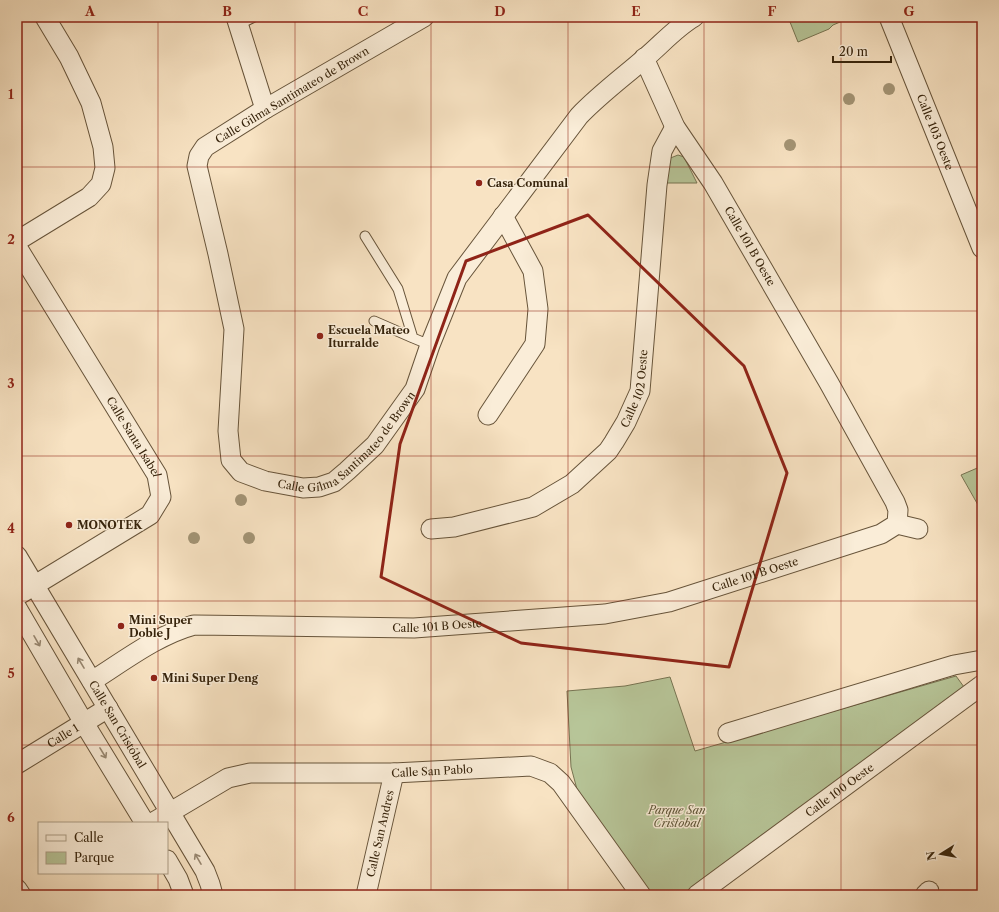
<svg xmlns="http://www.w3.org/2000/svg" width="999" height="912" font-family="'Libre Caslon Text',serif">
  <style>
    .green { fill: #b7c598; stroke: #777452 }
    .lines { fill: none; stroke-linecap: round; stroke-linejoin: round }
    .service-casing { stroke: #67543a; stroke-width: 11 }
    .minor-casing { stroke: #67543a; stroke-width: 21 }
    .service { stroke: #faedd8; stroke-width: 9 }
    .minor { stroke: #faedd8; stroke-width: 19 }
    .tree { fill: #a39475 }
    .oneway { stroke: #988872 }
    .marked { fill: none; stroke: #8f2418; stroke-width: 3; stroke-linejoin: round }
    .grid { fill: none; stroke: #8f2418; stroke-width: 1; stroke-opacity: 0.55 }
    .poi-dot { fill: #8f2418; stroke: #faedd8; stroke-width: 1.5 }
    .labels { text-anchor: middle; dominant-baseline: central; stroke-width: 3; stroke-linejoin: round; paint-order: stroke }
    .street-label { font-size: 11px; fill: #37240c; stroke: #faedd8 }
    .poi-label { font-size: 11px; font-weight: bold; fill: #37240c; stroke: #faedd8; text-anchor: start }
    .park-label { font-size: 11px; font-style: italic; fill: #5d5436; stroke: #faedd8 }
    .neatline { fill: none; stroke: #8f2418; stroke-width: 1.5 }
    .grid-label { font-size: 13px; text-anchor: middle; font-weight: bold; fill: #8f2418 }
  </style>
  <rect width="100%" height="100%" fill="#f8e3c3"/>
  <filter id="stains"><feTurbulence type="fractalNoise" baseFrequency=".005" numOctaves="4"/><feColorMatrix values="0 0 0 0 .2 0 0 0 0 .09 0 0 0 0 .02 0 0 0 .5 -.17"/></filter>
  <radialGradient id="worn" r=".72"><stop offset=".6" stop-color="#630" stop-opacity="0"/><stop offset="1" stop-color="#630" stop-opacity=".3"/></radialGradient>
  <path class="green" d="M788 17H852L833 25 829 29 798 42Z
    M678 155 684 157 697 183H664L668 159Z
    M982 466V512L961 475Z
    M956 676 964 687 684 895H651L578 793 571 767 567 691 625 686 670 677 695 751Z"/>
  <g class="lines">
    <g class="service-casing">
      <path id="service" d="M238 25 254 17
        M365 236 398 289 413 338 430 345
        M374 321 413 338"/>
    </g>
    <g class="minor-casing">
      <g id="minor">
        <path d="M236 17 265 109"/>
        <path id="s1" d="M424 17 265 109 205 147 199 156 197 166 218 254 234 329 228 431 231 460 241 472 265 481 303 488 319 487 334 482 347 471 375 445 415 389 430 345 457 278 579 116C599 95 622 78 644 59 661 45 675 28 694 17"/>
        <path id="s2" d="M889 17 982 248"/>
        <path d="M17 241 89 197 101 184 105 168 103 147 91 103 69 57 45 17"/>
        <path id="s3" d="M17 247 157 475 161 497 150 515 17 596"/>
        <path d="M488 415 535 344 538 309 533 271 503 216"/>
        <path d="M897 524 918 529"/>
        <path id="s4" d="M431 529 454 527 533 507 572 484 608 451 614 442 626 422 640 391 657 185 662 151 675 127"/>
        <path id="s5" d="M17 556 205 871 210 884 213 895"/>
        <path d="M17 608 84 723 145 823"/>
        <path id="s6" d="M92 681C124 661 157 635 194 625L414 628 605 614 669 602 881 534 897 524 898 510 895 502 829 383 713 183 675 127 644 58"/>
        <path d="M728 733 954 665 982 660"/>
        <path id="s7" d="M17 764 108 708"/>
        <path id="s8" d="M152 823 228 778 250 773H394L531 766 550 773 561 783 641 895"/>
        <path d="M167 860 178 879 184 895"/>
        <path d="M17 889 21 895"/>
        <path id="s9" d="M366 895 394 773"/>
        <path id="s10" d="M697 895 982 685"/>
        <path d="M925 895 929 891"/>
      </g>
    </g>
    <use href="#service" class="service"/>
    <use href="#minor" class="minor"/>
  </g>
  <g class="tree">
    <circle cx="889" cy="89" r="6"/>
    <circle cx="849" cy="99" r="6"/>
    <circle cx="790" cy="145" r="6"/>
    <circle cx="241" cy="500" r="6"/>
    <circle cx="194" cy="538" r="6"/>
    <circle cx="249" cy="538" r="6"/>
  </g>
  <defs><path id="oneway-shaft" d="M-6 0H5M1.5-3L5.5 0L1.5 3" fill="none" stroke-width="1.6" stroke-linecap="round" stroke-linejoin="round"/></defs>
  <g class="oneway">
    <use href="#oneway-shaft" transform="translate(37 641) rotate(60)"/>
    <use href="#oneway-shaft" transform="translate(81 663) rotate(-121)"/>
    <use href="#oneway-shaft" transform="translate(103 753) rotate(59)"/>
    <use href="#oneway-shaft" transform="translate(198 859) rotate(-120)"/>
  </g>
  <path class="marked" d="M588 215 744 366 787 473 729 667 521 643 381 577 400 444 466 261Z"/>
  <path class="grid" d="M158 17V823M295 17V895M431 17V895M568 17V895M704 17V895M841 17V895M17 167H982M17 311H982M17 456H982M17 601H982M17 745H982M158 873V895"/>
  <g class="poi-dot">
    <circle cx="479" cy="183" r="4"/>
    <circle cx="320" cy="336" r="4"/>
    <circle cx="69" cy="525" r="4"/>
    <circle cx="121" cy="626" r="4"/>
    <circle cx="154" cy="678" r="4"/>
  </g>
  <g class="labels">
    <g class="street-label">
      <text transform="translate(292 95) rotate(-31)">Calle Gilma Santimateo de Brown</text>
      <text stroke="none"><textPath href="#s2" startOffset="124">Calle 103 Oeste</textPath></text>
      <text transform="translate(750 246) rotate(60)">Calle 101 B Oeste</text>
      <text stroke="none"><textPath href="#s4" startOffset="268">Calle 102 Oeste</textPath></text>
      <text stroke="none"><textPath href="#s1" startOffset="717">Calle Gilma Santimateo de Brown</textPath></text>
      <text stroke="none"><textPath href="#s3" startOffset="223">Calle Santa Isabel</textPath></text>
      <text stroke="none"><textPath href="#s6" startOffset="684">Calle 101 B Oeste</textPath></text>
      <text stroke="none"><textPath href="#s6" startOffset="360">Calle 101 B Oeste</textPath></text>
      <text stroke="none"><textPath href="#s5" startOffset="196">Calle San Cristóbal</textPath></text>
      <text stroke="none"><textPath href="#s7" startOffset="54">Calle 1</textPath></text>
      <text stroke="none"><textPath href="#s8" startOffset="293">Calle San Pablo</textPath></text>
      <text stroke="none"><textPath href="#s10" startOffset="177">Calle 100 Oeste</textPath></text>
      <text stroke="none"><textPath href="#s9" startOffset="63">Calle San Andres</textPath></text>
    </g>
    <g class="poi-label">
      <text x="487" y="183">Casa Comunal</text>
      <text x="328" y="330">Escuela Mateo<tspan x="328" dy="13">Iturralde</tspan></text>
      <text x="77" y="525">MONOTEK</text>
      <text x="129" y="620">Mini Super<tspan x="129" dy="13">Doble J</tspan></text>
      <text x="162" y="678">Mini Super Deng</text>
    </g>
    <g class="park-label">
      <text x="677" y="810">Parque San<tspan x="677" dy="13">Cristobal</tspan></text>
    </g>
  </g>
  <rect width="999" height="912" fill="none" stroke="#f8e3c3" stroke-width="44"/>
  <rect x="38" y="822" width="130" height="52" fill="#faedd8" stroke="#ac9d86"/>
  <rect x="46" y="835" width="20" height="6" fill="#faedd8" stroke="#ac9d86"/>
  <text x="74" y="842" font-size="12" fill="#37240c">Calle</text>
  <rect x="46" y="852" width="20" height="12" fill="#b7c598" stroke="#ac9d86"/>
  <text x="74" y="862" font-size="12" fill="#37240c">Parque</text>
  <g transform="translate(941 854) rotate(259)" stroke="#faedd8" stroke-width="3" paint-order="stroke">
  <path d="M0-3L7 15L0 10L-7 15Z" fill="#37240c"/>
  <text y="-6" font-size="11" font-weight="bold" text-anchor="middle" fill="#37240c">N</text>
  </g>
  <path d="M833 56v6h58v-6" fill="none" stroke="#37240c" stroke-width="2"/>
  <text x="839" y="56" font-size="12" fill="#37240c" stroke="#faedd8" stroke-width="3" paint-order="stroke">20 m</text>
  <rect x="22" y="22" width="955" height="868" class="neatline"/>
  <g class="grid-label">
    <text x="90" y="16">A</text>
    <text x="227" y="16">B</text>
    <text x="363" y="16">C</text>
    <text x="500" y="16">D</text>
    <text x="636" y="16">E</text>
    <text x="772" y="16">F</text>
    <text x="909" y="16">G</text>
    <text x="11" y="99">1</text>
    <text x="11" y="244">2</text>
    <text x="11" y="388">3</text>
    <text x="11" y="533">4</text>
    <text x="11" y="678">5</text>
    <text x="11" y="822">6</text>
  </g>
  <rect width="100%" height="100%" filter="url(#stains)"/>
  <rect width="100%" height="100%" fill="url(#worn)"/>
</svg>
